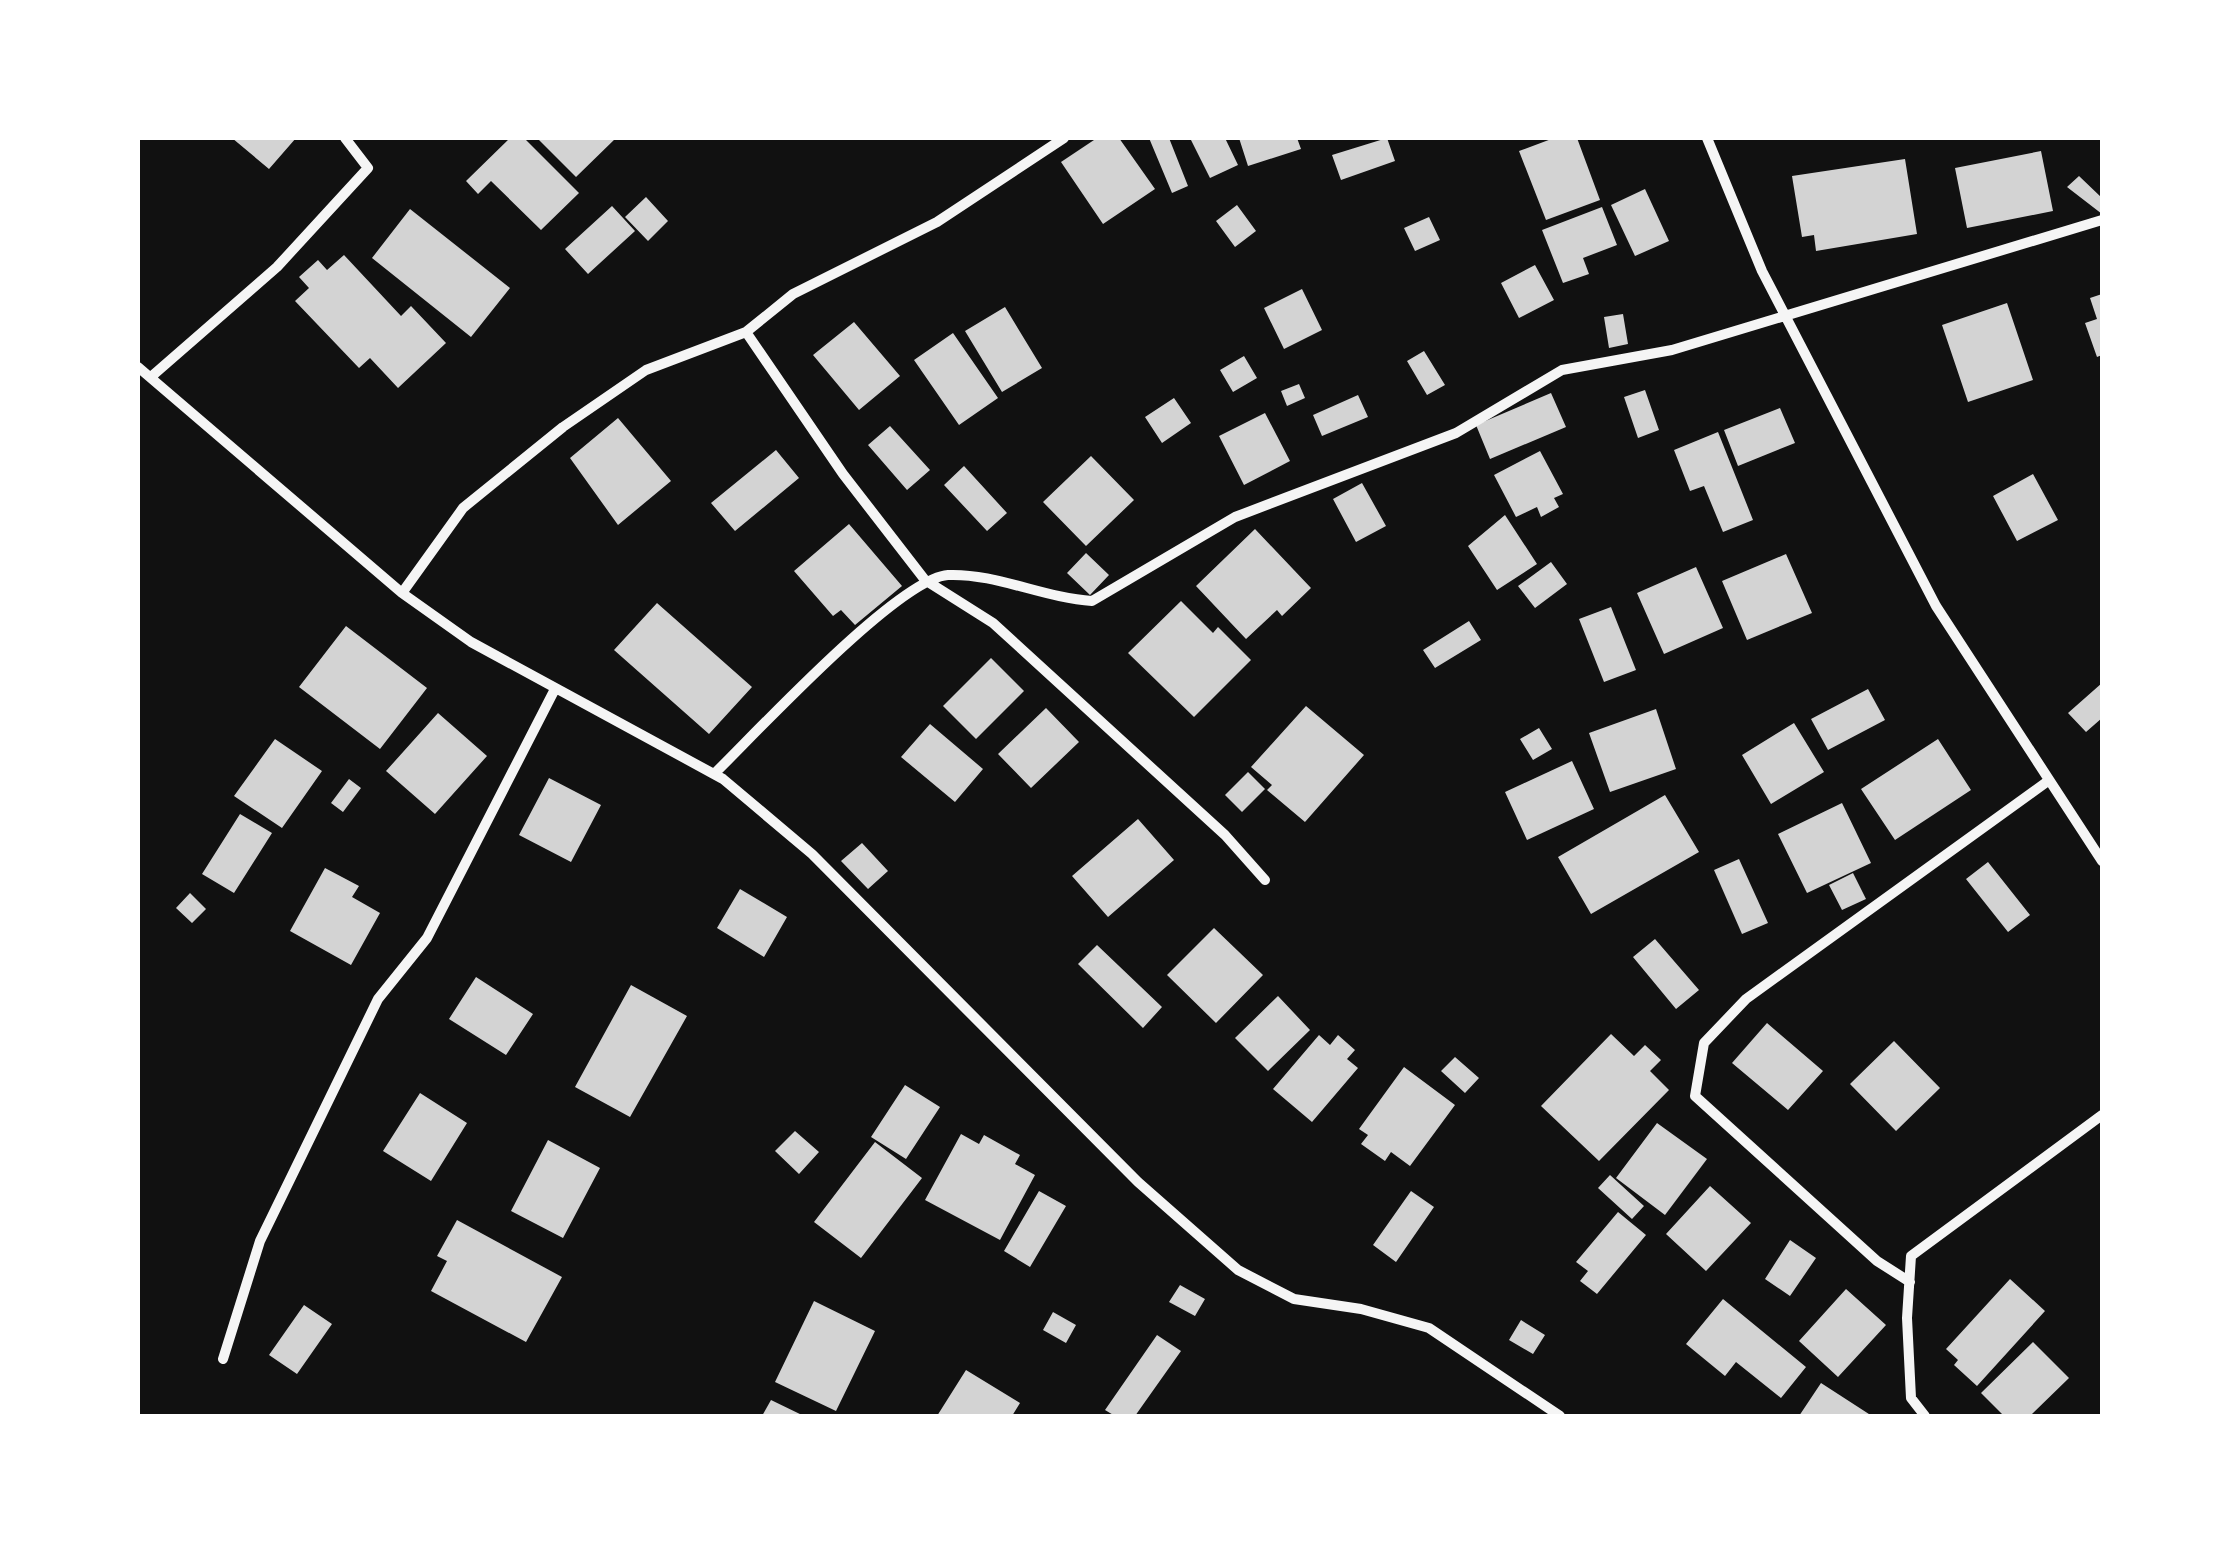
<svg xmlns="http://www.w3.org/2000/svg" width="2240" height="1554" font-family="Karla,sans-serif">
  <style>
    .building { fill: #d3d3d3 }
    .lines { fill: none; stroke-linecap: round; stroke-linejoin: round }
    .minor { stroke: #f5f5f5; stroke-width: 10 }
  </style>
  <rect width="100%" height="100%" fill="#111"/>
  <path class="building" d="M232 138H296L269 169Z
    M510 138H524L579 193 541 230 491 181 478 194 466 181Z
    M537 138H616L576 177Z
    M1097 138H1119L1155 189 1103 224 1061 162Z
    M1149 138H1169L1188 186 1172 193Z
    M1190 138H1225L1238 165 1210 178Z
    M1239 138H1297L1301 149 1248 166Z
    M1387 138 1395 161 1341 180 1332 155Z
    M1554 138H1577L1600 200 1546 220 1519 151Z
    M2041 151 2053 211 1967 228 1955 168Z
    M1905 159 1917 234 1816 251 1814 235 1802 237 1792 176Z
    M2079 176 2102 198V214L2067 187Z
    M1645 189 1669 241 1635 256 1611 205Z
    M646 197 668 221 648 241 625 217Z
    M1237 205 1256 231 1235 247 1216 221Z
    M612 206 635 231 588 274 565 249Z
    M1602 207 1617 245 1583 258 1589 274 1563 283 1542 230Z
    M410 209 510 288 471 337 372 258Z
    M1429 217 1440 240 1415 251 1404 228Z
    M344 255 401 316 411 306 446 343 398 388 370 358 359 368 295 301 309 288 299 277 318 260 327 270Z
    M1535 265 1554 300 1519 318 1501 283Z
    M1302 289 1322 330 1284 349 1264 308Z
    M2102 294V355L2097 357 2085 323 2097 319 2090 298Z
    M2007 303 2033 380 1968 402 1942 325Z
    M1005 307 1042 368 1002 392 965 331Z
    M1623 314 1628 344 1609 348 1604 317Z
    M854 322 900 376 859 410 813 355Z
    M953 333 998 398 959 425 914 360Z
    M1424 351 1445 385 1427 395 1407 361Z
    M1244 356 1257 378 1233 392 1220 370Z
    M1299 384 1305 398 1287 406 1281 391Z
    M1645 390 1659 430 1638 438 1624 397Z
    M1551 393 1566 427 1490 459 1476 425Z
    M1358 395 1368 417 1322 436 1313 415Z
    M1174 398 1191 423 1162 443 1145 417Z
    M1780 408 1795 443 1738 466 1724 430Z
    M1265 413 1290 461 1244 485 1219 436Z
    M618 418 671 481 618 525 570 458Z
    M890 426 930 470 907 490 868 445Z
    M1718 432 1753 520 1723 532 1704 486 1690 491 1674 450Z
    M776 450 799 478 735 531 711 503Z
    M1540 451 1563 494 1554 498 1559 507 1541 517 1537 507 1516 517 1494 475Z
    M1091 456 1134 500 1086 546 1043 502Z
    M964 466 1007 513 987 531 944 485Z
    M2033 474 2058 520 2017 541 1993 496Z
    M1362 483 1386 526 1356 542 1333 499Z
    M1505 515 1537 564 1497 590 1468 546Z
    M849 524 902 586 855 625 841 610 833 616 794 571Z
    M1255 529 1311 588 1282 616 1277 610 1246 639 1196 586Z
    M1086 553 1109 575 1090 595 1067 573Z
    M1786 554 1812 613 1747 640 1722 581Z
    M1551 562 1567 584 1535 608 1518 586Z
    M1696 567 1723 628 1664 654 1637 593Z
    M1181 601 1213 633 1218 627 1251 660 1194 717 1128 653Z
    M657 603 752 687 709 734 614 650Z
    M1611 607 1636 670 1604 682 1579 619Z
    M1469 621 1481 640 1435 668 1423 650Z
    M346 626 427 688 380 749 299 687Z
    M991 658 1024 691 976 739 943 706Z
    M2102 683V718L2086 732 2068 713Z
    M1868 689 1885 720 1828 750 1811 719Z
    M1306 706 1364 755 1305 822 1267 790 1272 785 1251 767Z
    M1046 708 1079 742 1031 788 998 754Z
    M1656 709 1676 769 1610 792 1589 733Z
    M438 713 487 756 435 814 386 771Z
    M1794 723 1824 772 1771 804 1742 755Z
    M930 724 983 769 955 802 901 757Z
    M1539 728 1552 749 1533 760 1520 739Z
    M275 739 322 771 282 828 234 796Z
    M1938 739 1971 790 1895 840 1861 789Z
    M1572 761 1594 809 1527 840 1505 792Z
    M1248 772 1265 789 1242 812 1225 795Z
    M549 778 601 805 571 862 519 835Z
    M349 779 361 788 343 812 331 803Z
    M1665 795 1699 852 1591 914 1558 857Z
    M1842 803 1871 863 1807 893 1778 834Z
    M240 814 272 833 234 893 202 874Z
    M1138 819 1174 860 1108 917 1072 876Z
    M862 843 888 871 868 889 841 861Z
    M1739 859 1768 923 1742 934 1714 870Z
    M1988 862 2030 915 2008 932 1966 879Z
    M325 868 359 886 352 897 380 913 351 965 290 931Z
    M1853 873 1866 899 1842 910 1829 885Z
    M740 889 787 917 764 957 717 928Z
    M190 893 206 909 192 923 176 908Z
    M1214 928 1263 975 1216 1023 1167 975Z
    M1655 939 1699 990 1676 1009 1633 957Z
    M1097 945 1162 1007 1143 1028 1078 964Z
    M476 977 533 1014 506 1055 449 1019Z
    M631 985 687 1016 630 1117 575 1087Z
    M1278 996 1310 1030 1268 1071 1235 1038Z
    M1767 1023 1823 1071 1788 1110 1732 1063Z
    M1611 1034 1634 1056 1645 1045 1661 1060 1650 1071 1669 1090 1599 1161 1541 1106Z
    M1319 1035 1330 1045 1338 1035 1355 1050 1347 1059 1358 1068 1312 1122 1273 1089Z
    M1894 1041 1940 1088 1896 1131 1850 1084Z
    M1455 1057 1479 1078 1465 1093 1441 1071Z
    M1404 1067 1455 1105 1410 1166 1391 1152 1385 1161 1361 1144 1368 1135 1359 1129Z
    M905 1085 940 1107 906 1159 871 1137Z
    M420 1093 467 1123 431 1181 383 1151Z
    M1657 1123 1707 1159 1665 1215 1616 1178Z
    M795 1131 819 1152 799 1174 775 1151Z
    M961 1134 979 1144 984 1135 1020 1155 1015 1164 1035 1175 1000 1240 925 1200Z
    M548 1140 600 1168 563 1238 511 1211Z
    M875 1142 922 1178 861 1258 814 1222Z
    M1610 1175 1644 1206 1632 1219 1598 1188Z
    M1710 1186 1751 1223 1706 1271 1666 1234Z
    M1039 1191 1066 1206 1030 1267 1004 1251Z
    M1411 1191 1434 1207 1396 1262 1373 1245Z
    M1618 1212 1646 1235 1597 1294 1580 1281 1588 1271 1576 1262Z
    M457 1220 562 1277 526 1342 431 1291 447 1261 437 1256Z
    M1790 1240 1816 1258 1790 1296 1765 1279Z
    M2010 1279 2045 1311 1977 1386 1954 1365 1958 1360 1946 1349Z
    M1180 1285 1205 1299 1195 1316 1169 1302Z
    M1846 1289 1886 1325 1838 1377 1799 1341Z
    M1723 1299 1806 1367 1781 1398 1736 1362 1725 1376 1686 1344Z
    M814 1301 875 1331 836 1411 775 1382Z
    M304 1305 332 1324 297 1374 269 1355Z
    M1053 1312 1076 1325 1066 1343 1043 1330Z
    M1521 1320 1545 1335 1533 1354 1509 1340Z
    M1157 1335 1181 1351 1135 1416H1115L1105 1410Z
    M2033 1342 2069 1378 2030 1416H2004L1981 1393Z
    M966 1370 1020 1403 1012 1416H937Z
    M1821 1383 1872 1416H1799Z
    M771 1400 804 1416H762Z"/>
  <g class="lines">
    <path class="minor" d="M1707 138 1762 271 1936 606 2102 861
      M746 332 843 474 925 580 993 623 1225 835 1265 880
      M138 367 402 593 471 642 723 779 812 854 1138 1182 1238 1270 1294 1299 1361 1309 1429 1328 1560 1416
      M152 376 277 267 368 168 345 138
      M402 593 463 508 563 427 646 370 746 332 793 294 937 222 1064 138
      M715 773C756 733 899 578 948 575 995 573 1044 598 1092 601L1235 517 1456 433 1562 370 1672 350 2102 220
      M1910 1282 1877 1261 1695 1096 1704 1043 1746 999 2048 781
      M223 1359 260 1241 378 999 427 938 555 689
      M1925 1416 1911 1398 1907 1318 1911 1256 2102 1115"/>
  </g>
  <rect width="2240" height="1554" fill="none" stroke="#ffffff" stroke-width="280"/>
</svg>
